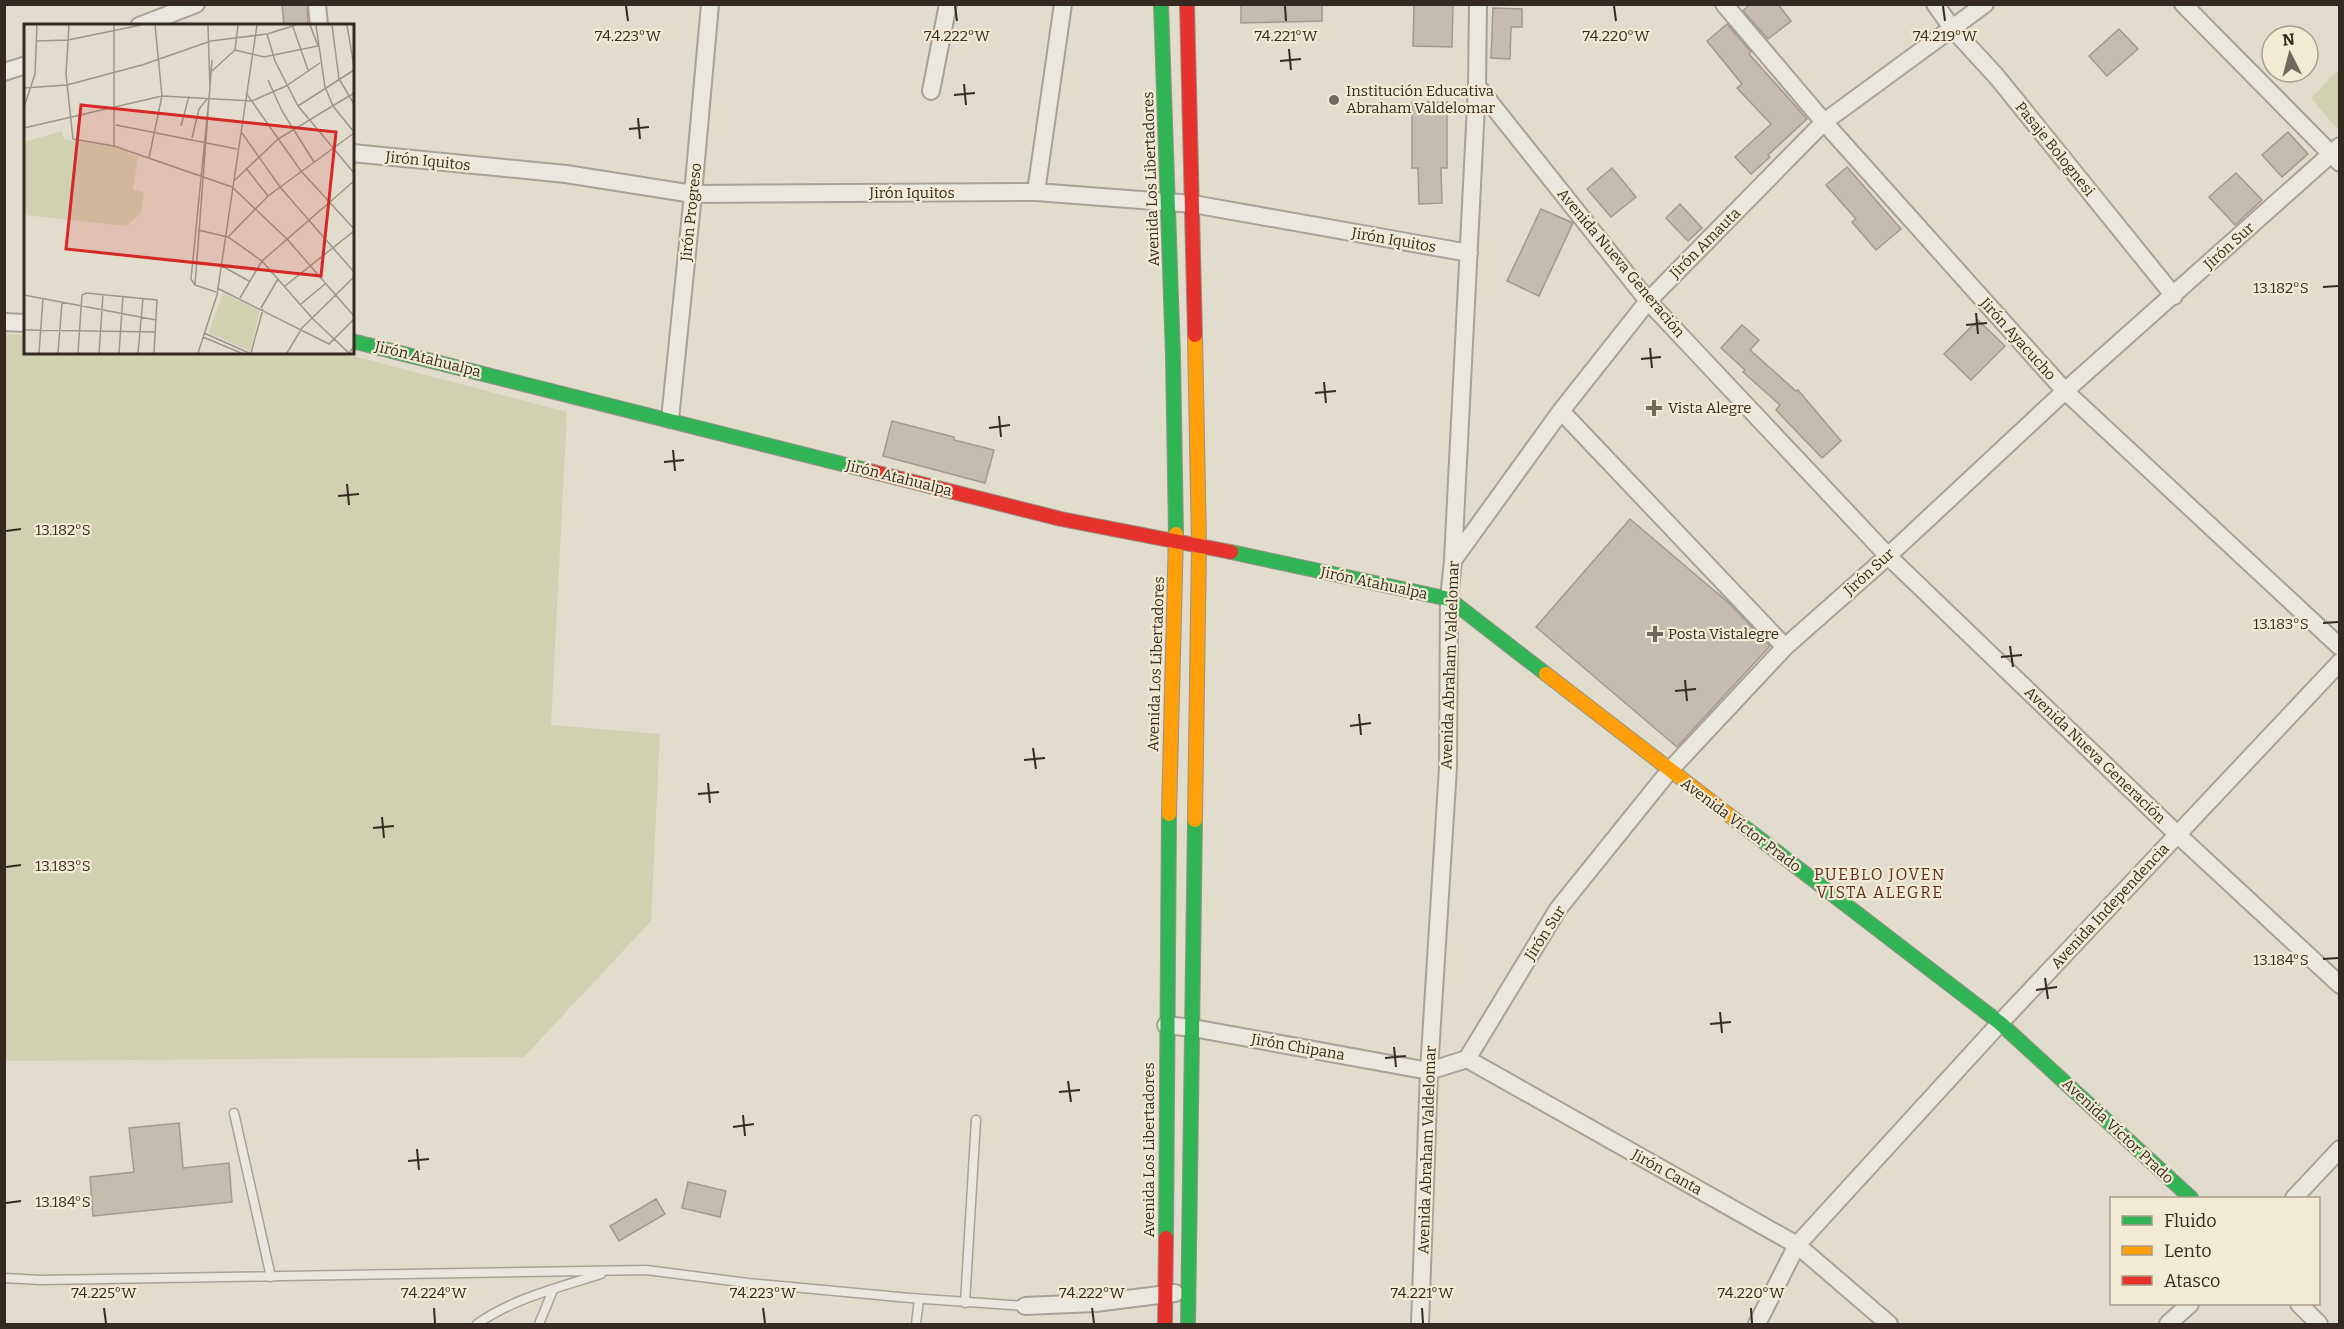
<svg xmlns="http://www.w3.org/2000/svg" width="2344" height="1329" font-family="Bitter,serif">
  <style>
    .green { fill: #d0d1b0 }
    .building { fill: #c5bbae; stroke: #a2988c; stroke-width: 1.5 }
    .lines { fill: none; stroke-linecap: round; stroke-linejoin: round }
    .lane-casing { stroke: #a7a196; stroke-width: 11 }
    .street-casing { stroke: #a7a196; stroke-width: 20 }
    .fast-casing { stroke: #979186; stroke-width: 16 }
    .slow-casing { stroke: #979186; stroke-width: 16 }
    .jam-casing { stroke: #979186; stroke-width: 16 }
    .lane { stroke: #eae7de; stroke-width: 8 }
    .street { stroke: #eae7de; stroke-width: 16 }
    .fast { stroke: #30b455; stroke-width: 14 }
    .slow { stroke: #ff9f0a; stroke-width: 14 }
    .jam { stroke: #e5322d; stroke-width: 14 }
    .ticks { fill: none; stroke: #352a1f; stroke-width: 2 }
    .poi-dot { fill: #72685c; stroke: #f3ead3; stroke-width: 2 }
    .labels { text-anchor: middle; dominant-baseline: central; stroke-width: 4.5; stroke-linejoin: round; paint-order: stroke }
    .poi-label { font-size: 15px; fill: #352a1f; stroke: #f3ead3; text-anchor: start }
    .street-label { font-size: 15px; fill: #352a1f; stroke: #f3ead3 }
    .neighbourhood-label { font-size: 16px; letter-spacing: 1.5px; fill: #5f2f21; stroke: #f3ead3 }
    .inset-road { fill: none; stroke: #9d9587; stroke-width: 1.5 }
    .view { fill: #d62828; fill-opacity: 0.15; stroke: #d62828; stroke-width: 3 }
    .inset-edge { fill: none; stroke: #352a1f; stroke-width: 3 }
    .ticks-label { font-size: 15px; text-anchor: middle; fill: #352a1f; stroke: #f3ead3; stroke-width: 4.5; stroke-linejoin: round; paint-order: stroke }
  </style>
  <rect width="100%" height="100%" fill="#e2dccd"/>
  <path class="green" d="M2339 69V131L2311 98Z
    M5 334 25 335 26 352 342 353 567 412 551 725 660 734 651 921 524 1057 5 1061Z"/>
  <path class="building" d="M282 4H307L308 26H284Z
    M1241 4H1322V21L1241 23Z
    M1414 4H1453L1452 47 1413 46Z
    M1750 4H1778L1791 21 1768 39 1743 11Z
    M1493 8 1522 9V27H1511L1510 59 1491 58Z
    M1727 24 1751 52 1749 54 1807 119 1768 155 1770 157 1751 174 1735 157 1771 124 1737 88 1742 84 1707 41Z
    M2119 29 2138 49 2107 76 2089 56Z
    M1412 102H1447V168H1441L1442 203 1419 204 1418 168H1412Z
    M2288 132 2308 154 2282 177 2262 155Z
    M1847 167 1901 229 1876 250 1852 222 1856 219 1826 185Z
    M1612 168 1636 197 1611 217 1587 189Z
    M2236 173 2262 200 2235 225 2209 197Z
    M1680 204 1702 228 1688 241 1666 218Z
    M1541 209 1573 223 1539 296 1507 281Z
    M1978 320 2005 346 1971 380 1944 354Z
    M1742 325 1759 340 1750 350 1796 391 1798 390 1841 441 1822 458 1776 410 1780 405 1743 372 1745 370 1721 348Z
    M892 421 954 437V440L994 450 985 483 883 456Z
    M1630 519 1730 604 1770 646 1677 747 1536 627Z
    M179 1123 183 1168 229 1163 232 1202 93 1216 90 1177 134 1172 129 1128Z
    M688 1182 726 1191 720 1217 682 1208Z
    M656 1199 665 1214 619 1241 610 1226Z"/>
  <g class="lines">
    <g class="lane-casing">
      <path id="lane" d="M234 1113 271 1277
        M4 1278 41 1280 646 1270 748 1283 910 1298 1025 1306
        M965 1303 976 1120
        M477 1324C512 1299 560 1287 601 1274
        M539 1324 553 1290
        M916 1324 919 1299"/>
    </g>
    <g class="street-casing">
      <path id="street" d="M317 4 319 26
        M1724 4 1824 122 2065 391 2340 647
        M1935 4 1952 28 1997 77 2174 296
        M2183 4 2340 163
        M139 26 196 4
        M4 72 26 65
        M1477 86 1648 301 1888 556 2177 834 2340 985
        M931 91 948 4
        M352 153 566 174 693 194 1036 192 1193 204 1469 253
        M1036 192 1063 4
        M4 322 26 323
        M1561 411 1785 647
        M670 419 693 194 710 4
        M1454 559 1561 411 1648 301 1824 122 1985 4
        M1166 1025 1193 1028 1429 1071 1467 1059 1797 1245 1889 1324
        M1467 1059 1558 909 1670 770 1785 647 1888 556 2065 391 2340 146
        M2294 1198 2340 1149
        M2299 1304 2319 1324
        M1025 1306 1095 1303 1175 1293
        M1420 1324 1429 1071 1448 767 1449 599 1453 560 1477 86 1478 4
        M1757 1324 1797 1245 2000 1023 2340 662
        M2168 1324 2190 1304"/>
    </g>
    <g class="fast-casing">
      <path id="fast" d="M1161 4 1173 356 1176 534
        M352 341 866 470
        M1231 552 1449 599 1546 674
        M1734 819 2000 1023 2191 1198
        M1166 1238 1169 814
        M1188 1324 1195 820"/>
    </g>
    <g class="slow-casing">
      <path id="slow" d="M1546 674 1734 819
        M1169 814 1176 534
        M1195 820 1199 545 1195 335"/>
    </g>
    <g class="jam-casing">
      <path id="jam" d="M1187 4 1195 335
        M866 470 1061 519 1231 552
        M1165 1324 1166 1238"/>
    </g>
    <use href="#lane" class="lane"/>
    <use href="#street" class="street"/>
    <use href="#fast" class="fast"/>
    <use href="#slow" class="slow"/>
    <use href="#jam" class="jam"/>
  </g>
  <path class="ticks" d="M626 6 628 21M955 6 957 21M1285 6 1286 21M1614 6 1616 21M1943 6 1945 21M1289 49 1291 70M1280 61 1301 59M964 84 966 105M954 95 975 93M638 118 640 139M629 129 649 127M2323 287 2338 286M1976 313 1978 334M1966 325 1987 323M1650 348 1652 368M1641 359 1661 357M1324 382 1326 403M1315 393 1336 391M999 416 1001 437M989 428 1010 425M673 450 675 471M664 462 684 460M347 484 349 505M338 496 359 494M6 531 21 529M2323 623 2338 622M2010 646 2013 667M2001 657 2022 655M1685 680 1687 701M1675 691 1696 689M1359 714 1361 735M1350 726 1371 723M1033 748 1036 769M1024 760 1045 758M708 783 710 803M698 794 719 792M382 817 384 838M373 828 394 826M6 867 21 865M2323 959 2338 958M2045 978 2048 999M2036 990 2057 987M1720 1012 1722 1033M1710 1024 1731 1022M1394 1047 1396 1067M1385 1058 1406 1056M1068 1081 1071 1102M1059 1092 1080 1090M743 1115 745 1136M733 1127 754 1124M417 1149 419 1170M408 1161 429 1159M6 1203 21 1201M104 1308 106 1323M434 1308 435 1323M763 1308 765 1323M1092 1308 1094 1323M1422 1308 1423 1323M1751 1308 1752 1323"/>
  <g class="poi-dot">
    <circle cx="1334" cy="100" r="6"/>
    <path d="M1651 399h6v6h6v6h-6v6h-6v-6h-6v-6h6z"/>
    <path d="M1652 625h6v6h6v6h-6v6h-6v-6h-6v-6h6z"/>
  </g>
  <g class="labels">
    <g class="poi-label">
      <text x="1346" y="91">Institución Educativa<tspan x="1346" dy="17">Abraham Valdelomar</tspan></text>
      <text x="1668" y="408">Vista Alegre</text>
      <text x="1668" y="634">Posta Vistalegre</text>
    </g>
    <g class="street-label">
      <text transform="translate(2055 149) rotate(51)">Pasaje Bolognesi</text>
      <text transform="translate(428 161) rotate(6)">Jirón Iquitos</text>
      <text transform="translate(1151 179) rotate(-92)">Avenida Los Libertadores</text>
      <text x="912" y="193">Jirón Iquitos</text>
      <text transform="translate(691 212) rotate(-84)">Jirón Progreso</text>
      <text transform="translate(1394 240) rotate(10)">Jirón Iquitos</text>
      <text transform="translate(1705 243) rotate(-45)">Jirón Amauta</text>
      <text transform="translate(2229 246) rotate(-42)">Jirón Sur</text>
      <text transform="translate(1621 263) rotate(50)">Avenida Nueva Generación</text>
      <text transform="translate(2018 339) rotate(48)">Jirón Ayacucho</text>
      <text transform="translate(428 359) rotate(14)">Jirón Atahualpa</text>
      <text transform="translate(899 478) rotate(14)">Jirón Atahualpa</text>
      <text transform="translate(1869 572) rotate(-42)">Jirón Sur</text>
      <text transform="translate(1374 583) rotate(12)">Jirón Atahualpa</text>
      <text transform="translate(1156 664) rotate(-88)">Avenida Los Libertadores</text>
      <text transform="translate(1450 665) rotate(-88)">Avenida Abraham Valdelomar</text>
      <text transform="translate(2095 755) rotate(44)">Avenida Nueva Generación</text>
      <text transform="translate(1741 825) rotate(37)">Avenida Víctor Prado</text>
      <text transform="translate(2110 906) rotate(-47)">Avenida Independencia</text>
      <text transform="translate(1545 933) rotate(-57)">Jirón Sur</text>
      <text transform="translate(1298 1047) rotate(10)">Jirón Chipana</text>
      <text transform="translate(2118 1131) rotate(43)">Avenida Víctor Prado</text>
      <text transform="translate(1149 1150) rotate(-90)">Avenida Los Libertadores</text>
      <text transform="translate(1427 1150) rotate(-88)">Avenida Abraham Valdelomar</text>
      <text transform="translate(1667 1172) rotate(29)">Jirón Canta</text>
    </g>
    <g class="neighbourhood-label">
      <text x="1880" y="874">PUEBLO JOVEN<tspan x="1880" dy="18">VISTA ALEGRE</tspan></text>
    </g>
  </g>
  <g transform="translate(24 24)">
    <rect width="330" height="330" fill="#e2dccd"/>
    <path d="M38 107 40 115 90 123 114 132 109 166 120 168 117 189 102 202 0 191V118ZM199 269 236 286 226 327 185 309Z" fill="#d0d1b0"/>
    <path class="inset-road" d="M45 1 42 50 49 115 90 122 208 163 263 215 330 292M90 1V122M292 1 301 63 309 82 330 108M308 1 315 55 330 80M323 1 330 43M269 3 284 46M243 10 251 37 274 82 330 149M13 17 44 16 117 1M211 26 240 33 294 22 286 1M211 26 214 1M188 47 211 26M244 56 258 87 290 138M0 64 43 61 118 41 187 17 243 10 272 1M222 69 277 147 330 205M274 82 330 46M0 83 11 50 13 1M92 101 213 125M157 102 165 72M0 104 138 72 228 77 262 62 296 39M218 109 256 163 330 248M168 114 175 85 183 75M125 134 138 72 131 1M222 144 244 172M210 157 254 115 330 69M174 206 204 213 238 237 289 295 325 329 330 322M204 213 244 172 330 109M196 241 225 257M171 261 167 255 186 64 184 1M171 261 188 36M171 261 192 268M261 262 330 207M193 264 305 320 330 295M0 271 132 296M216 274 238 237 330 157M277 280 301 260M237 284 254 255M0 306 131 308M180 309 225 329M179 313 217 329M15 329 19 274M34 329 38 278M54 329 58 271 62 269 133 276 130 329M75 329 79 270M95 329 99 272M114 329 119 274M174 329 193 271 233 1M227 329 239 285M263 329 278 304 330 253"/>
    <path class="view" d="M57 81 312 108 297 252 42 225Z"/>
    <rect width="330" height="330" class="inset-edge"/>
  </g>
  <g class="ticks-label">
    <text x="628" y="41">74.223°W</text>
    <text x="957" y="41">74.222°W</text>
    <text x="1286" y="41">74.221°W</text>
    <text x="1616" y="41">74.220°W</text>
    <text x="1945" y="41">74.219°W</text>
    <text x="2281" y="293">13.182°S</text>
    <text x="63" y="535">13.182°S</text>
    <text x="2281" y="629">13.183°S</text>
    <text x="63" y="871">13.183°S</text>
    <text x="2281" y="965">13.184°S</text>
    <text x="63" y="1207">13.184°S</text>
    <text x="104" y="1298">74.225°W</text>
    <text x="434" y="1298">74.224°W</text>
    <text x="763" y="1298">74.223°W</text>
    <text x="1092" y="1298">74.222°W</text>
    <text x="1422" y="1298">74.221°W</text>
    <text x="1751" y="1298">74.220°W</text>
  </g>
  <rect width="2344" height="1329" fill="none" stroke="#352a1f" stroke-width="12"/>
  <rect x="2110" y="1197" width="210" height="108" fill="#f3ead3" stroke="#a79d8b" stroke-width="1.5"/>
  <rect x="2122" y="1216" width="30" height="9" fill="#30b455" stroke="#a79d8b" stroke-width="1.5"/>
  <text x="2164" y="1227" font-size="18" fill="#352a1f">Fluido</text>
  <rect x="2122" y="1246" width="30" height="9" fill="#ff9f0a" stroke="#a79d8b" stroke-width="1.5"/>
  <text x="2164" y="1257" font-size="18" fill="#352a1f">Lento</text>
  <rect x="2122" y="1276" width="30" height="9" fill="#e5322d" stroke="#a79d8b" stroke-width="1.5"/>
  <text x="2164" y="1287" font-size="18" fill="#352a1f">Atasco</text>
  <g transform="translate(2290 54) rotate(354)"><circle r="28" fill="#f3ead3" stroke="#a79d8b" stroke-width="1.5"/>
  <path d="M0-4.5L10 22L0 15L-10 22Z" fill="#72685c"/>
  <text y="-9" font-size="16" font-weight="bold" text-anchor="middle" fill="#352a1f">N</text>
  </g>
</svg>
